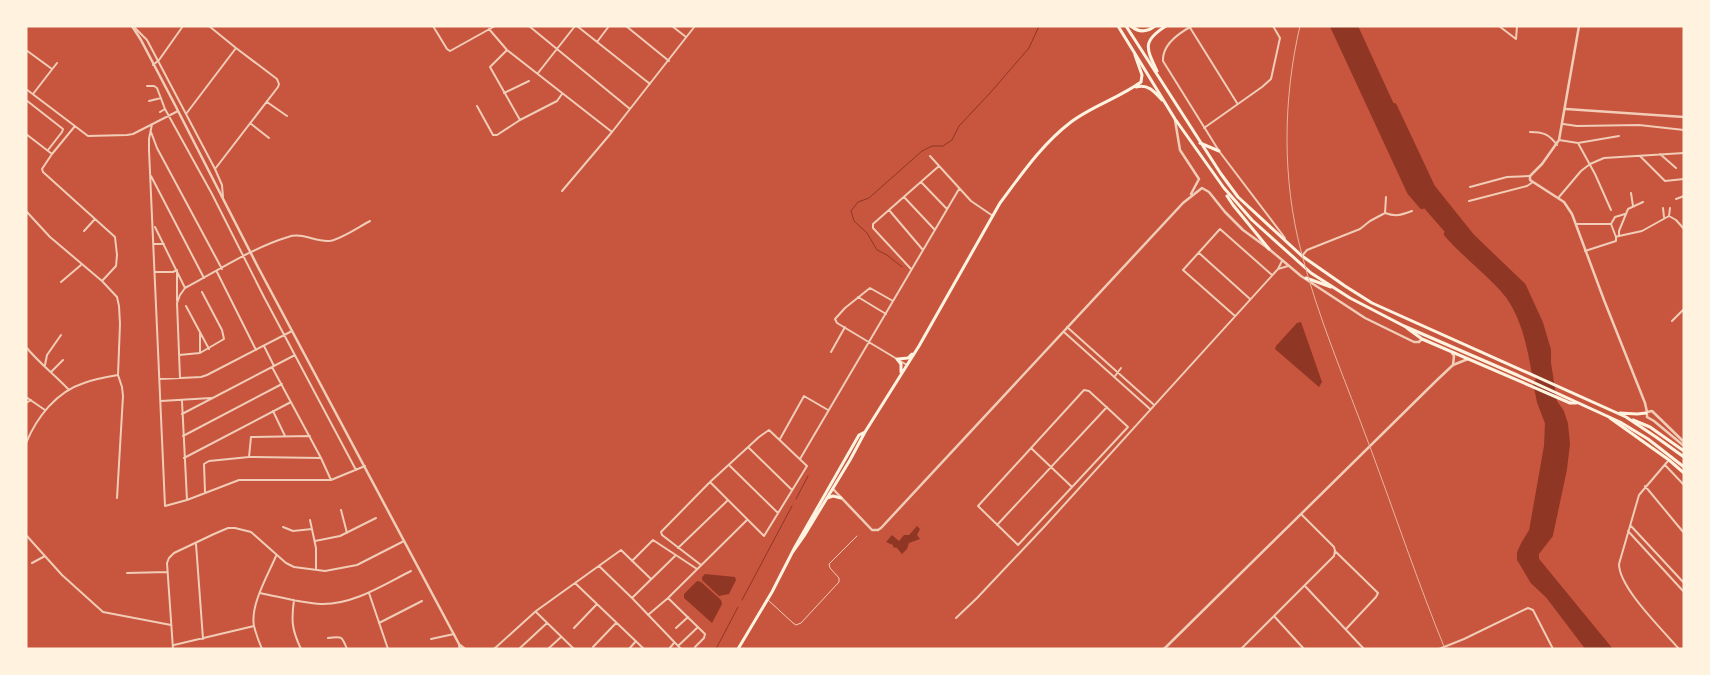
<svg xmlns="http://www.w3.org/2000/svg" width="1710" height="675" font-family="Inter,sans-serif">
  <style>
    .water { fill: #8f3625 }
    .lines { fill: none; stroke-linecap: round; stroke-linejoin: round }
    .stream { stroke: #8f3625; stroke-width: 1 }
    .river { stroke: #8f3625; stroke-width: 6 }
    .service { stroke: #f1ccb7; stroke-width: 1 }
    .minor { stroke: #f1ccb7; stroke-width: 2 }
    .tertiary { stroke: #f1ccb7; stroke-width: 2.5 }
    .primary { stroke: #fff3e0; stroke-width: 3 }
    .trunk { stroke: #fff3e0; stroke-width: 3 }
    .rail { stroke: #e9b49f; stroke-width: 1 }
  </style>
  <rect width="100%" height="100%" fill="#c8553d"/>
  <path class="water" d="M1333 26H1358L1432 187 1472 237 1523 286 1540 323 1548 350V363L1554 402 1561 412 1565 424 1567 444 1564 469 1550 535 1536 553V560L1609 649H1589L1548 596 1533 581 1520 559V553L1524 544 1532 531 1537 507 1547 446 1548 423 1540 402 1531 354 1517 308 1503 289 1458 247 1410 192Z
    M1301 322 1322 382 1319 387 1275 349 1276 346 1297 323Z
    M917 526 920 529 917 535 920 539 909 543 907 549 902 554 897 548 893 547V545L886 542 892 535 899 541 904 535H909Z
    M705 574 735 577 736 580 729 594 719 596 702 580V577Z
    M697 581 701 582 721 600 722 604 712 623 684 598V594Z"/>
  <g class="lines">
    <path class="stream" d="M902 267 887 255 877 250 867 233 854 221 851 211 858 202 869 198 922 151 932 146H943L952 140 959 126 990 93 1029 48 1039 26
      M796 499 808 476
      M742 600 792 506
      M716 649 738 607"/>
    <path class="river" d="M1333 26 1410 192 1422 206
      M1394 106 1432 187 1472 237 1523 286 1540 323 1548 350V363L1554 402 1561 412 1565 424 1567 444 1564 469 1550 535 1536 553V560L1609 649
      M1447 234C1464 254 1485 269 1502 288 1523 310 1530 345 1535 374
      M1536 383 1540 402 1548 423 1547 446 1532 531 1524 544 1520 553V559L1533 581 1548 595 1589 649"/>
    <path class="service" d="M768 600 793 623 796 625 801 623 839 582V578L830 568 829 564 857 536"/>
    <path class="minor" d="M133 26 147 40 215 169 222 185 223 197
      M209 26 236 48 277 79 279 84 278 87 215 169
      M433 26 447 49 450 51 495 26
      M529 26 630 109
      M577 26 650 84
      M626 26 669 61
      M672 26 686 37
      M1189 26 1237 103
      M1192 26C1179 33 1162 45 1163 61L1219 151 1285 238
      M1499 26 1516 39
      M489 29 507 50 612 132
      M1516 39 1517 26
      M597 42 609 26
      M26 50 52 69
      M507 50 490 67 520 120
      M153 65 159 60 183 26
      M538 73 575 26
      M147 86H154L157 88 165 109
      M26 89 88 136 127 135 133 134 178 111
      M504 93 529 81
      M33 94 57 63
      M26 100 63 129 62 132 48 150
      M149 101 161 98
      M267 102 287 116
      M477 106 493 135H497L520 120 557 101 562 94
      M160 112 165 109 212 194 264 297 356 470
      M186 114 236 48
      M250 123 269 138
      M152 124 149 139V150L165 506 187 500 239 480H331L365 466
      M1563 124 1577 126 1639 125 1684 130
      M75 126 52 154 42 169 43 172 115 237 117 255 116 266 102 281
      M1204 128 1262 87 1271 79 1280 38 1273 26
      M151 132 157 148 222 269
      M1530 132C1543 132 1549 134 1557 145
      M26 134 52 154
      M1559 140 1578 143 1619 136
      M1578 143 1595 174 1611 210
      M1660 154 1676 168
      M930 156 971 201 993 216
      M1640 156 1665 181 1684 179
      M151 176 204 278
      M921 182 947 209
      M1470 187 1507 177 1530 176
      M562 191 612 132 695 26
      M1631 193 1633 206
      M904 197 935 230
      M1559 197 1581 171 1590 164 1604 158 1684 153
      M1676 199 1684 196
      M1469 201 1527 186 1533 182
      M1663 208 1664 217
      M889 210 923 250
      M26 211 50 237 102 281 117 297 119 306 120 324 118 375 122 387 123 396 117 498
      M1385 213C1396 217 1401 215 1412 211
      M1669 216 1670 208
      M1577 224H1611L1616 237
      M1611 224 1615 217 1625 214
      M155 227 185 288
      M84 231 95 219
      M1619 236V231L1628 209 1643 202
      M154 244H164
      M1585 251 1616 241V237L1619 236 1642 231 1669 216 1676 220 1684 229
      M1199 253 1250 299
      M1302 256 1307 250 1360 229 1370 221 1385 213 1386 197
      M911 269 873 228V224L939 166
      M1278 269 1288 266
      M155 272H173L177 270V301
      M217 272 256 350
      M61 282 81 265
      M858 297 886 314
      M893 301 870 288 845 308 835 319 837 323 907 365
      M186 306 209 349
      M1235 316 1183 270 1220 229 1272 275
      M1672 321 1684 309
      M1067 327 1153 404
      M1064 332 1150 409
      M200 333V353
      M264 346 274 366
      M26 347C39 363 55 375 69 390
      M831 352 845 327
      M179 355 200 353 224 339 222 330 202 292
      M45 365 47 355 61 335
      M272 367 321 458 331 480
      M51 372 63 360
      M1115 376 1121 368
      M180 378 177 303 180 295 185 288C219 270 252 248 288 237 302 232 315 242 329 241 340 240 360 226 370 221
      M160 379 201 377 207 375 292 331
      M1084 390 1089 391 1128 427 1018 545 978 506Z
      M26 397 45 410
      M161 401 211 398
      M182 401 187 500
      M26 403 31 400
      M273 411 285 436
      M182 414 295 355
      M183 436 282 384
      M780 439 804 396 828 410
      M26 443C37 417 56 392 84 383 94 379 106 377 118 375
      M749 448 792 490
      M1031 448 1072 487
      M249 457 251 437 310 436
      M184 458 291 402
      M800 459 959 189
      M1668 461 1639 495 1619 564C1619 588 1663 630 1679 649
      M1665 465 1684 485
      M730 466 778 513
      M1645 486 1684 533
      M205 492 204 464 209 461 249 457 321 458
      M341 510 347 533
      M310 520 316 548V569
      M997 525 1107 407
      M1631 526 1684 583
      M283 527 293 531 312 529
      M1628 531 1684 592
      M26 535 62 575 103 612 171 625
      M315 541 340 536 376 518
      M196 544 203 639
      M678 548 727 501
      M1336 552 1378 593 1376 597 1346 629
      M632 561 653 540 697 569
      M32 563 45 556
      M701 565 662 535 661 532 710 482 759 437 769 430 807 466 764 536 710 482
      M599 566 632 598 681 649
      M127 573 167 572
      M575 583 644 649
      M1305 586 1364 649
      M260 593C280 597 301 603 321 604 353 605 383 585 411 571
      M369 593 388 649
      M632 598 675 556
      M668 598 705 634 704 638 695 647
      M294 600C291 621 292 630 301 649
      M536 612 574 649
      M648 615 668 598 747 520
      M1274 616 1304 649
      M956 618 977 598 1044 527 1278 269 1282 261
      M379 623 422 601
      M574 628 597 604
      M676 628 688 617
      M328 638C342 636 342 636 347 649
      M431 639 454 634
      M174 645 254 626
      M678 646 698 627
      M593 647 616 623
      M173 649 167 563 169 558 174 553 214 534 228 528H235L251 532 286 563 294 567 325 571 357 565 404 541
      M262 649C259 642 256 634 254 626 250 605 268 575 276 556
      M494 649 536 611 621 550 651 579
      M519 649 547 623
      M548 649 561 637
      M629 649 636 641
      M669 649 674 643
      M1241 649 1334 556 1335 551 1334 547 1301 514
      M1439 649 1464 639 1528 608 1533 610 1553 649"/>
    <path class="tertiary" d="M132 26 141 40 174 103 259 269 459 644 460 649
      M1579 26 1559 140 1542 164 1530 176V180L1564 202 1572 214 1604 300 1645 403 1647 412
      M1566 109 1684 117
      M1175 120 1180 150 1199 179 1191 194
      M1452 353 1454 356 1453 365
      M1684 442 1652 411 1647 412V417L1654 421 1684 446
      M833 489 872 530H878L881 528 1183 203 1202 188 1209 192 1225 212 1243 230 1269 249 1301 276 1365 318 1414 342H1419L1422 339
      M460 645 465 649
      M1164 649 1437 380 1453 365 1468 359"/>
    <path class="primary" d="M1131 26C1139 33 1147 32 1155 26
      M1157 71C1146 48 1142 41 1166 26
      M1136 87C1148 84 1154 91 1162 100
      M1407 328 1422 339 1570 403H1576
      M897 359 901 364V372
      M898 359 908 358 912 354
      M1610 418 1669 460 1684 473
      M1633 420 1650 427 1684 451
      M827 498 833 496 841 498
      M792 553 804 536 850 460 865 432 919 346 1000 203C1021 175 1042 144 1071 122 1092 106 1119 98 1141 82L1142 75 1135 55
      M738 649 772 592 795 547 859 435 865 432"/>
    <path class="trunk" d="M1118 26 1175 119 1224 188 1252 220 1311 273 1350 298 1404 326 1517 375 1620 422 1648 439 1684 467
      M1126 26 1221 174 1238 197 1302 256 1345 286 1372 303 1626 417 1656 437 1684 457
      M1200 143 1219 151
      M1227 196 1233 205 1269 249
      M1306 278 1331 287
      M1620 413 1637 414 1646 413"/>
    <path class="rail" d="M1300 26C1283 98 1282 179 1301 251 1318 318 1346 382 1370 447 1395 514 1418 583 1445 649"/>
  </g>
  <rect width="1710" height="675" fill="none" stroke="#fff3e0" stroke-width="55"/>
</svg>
